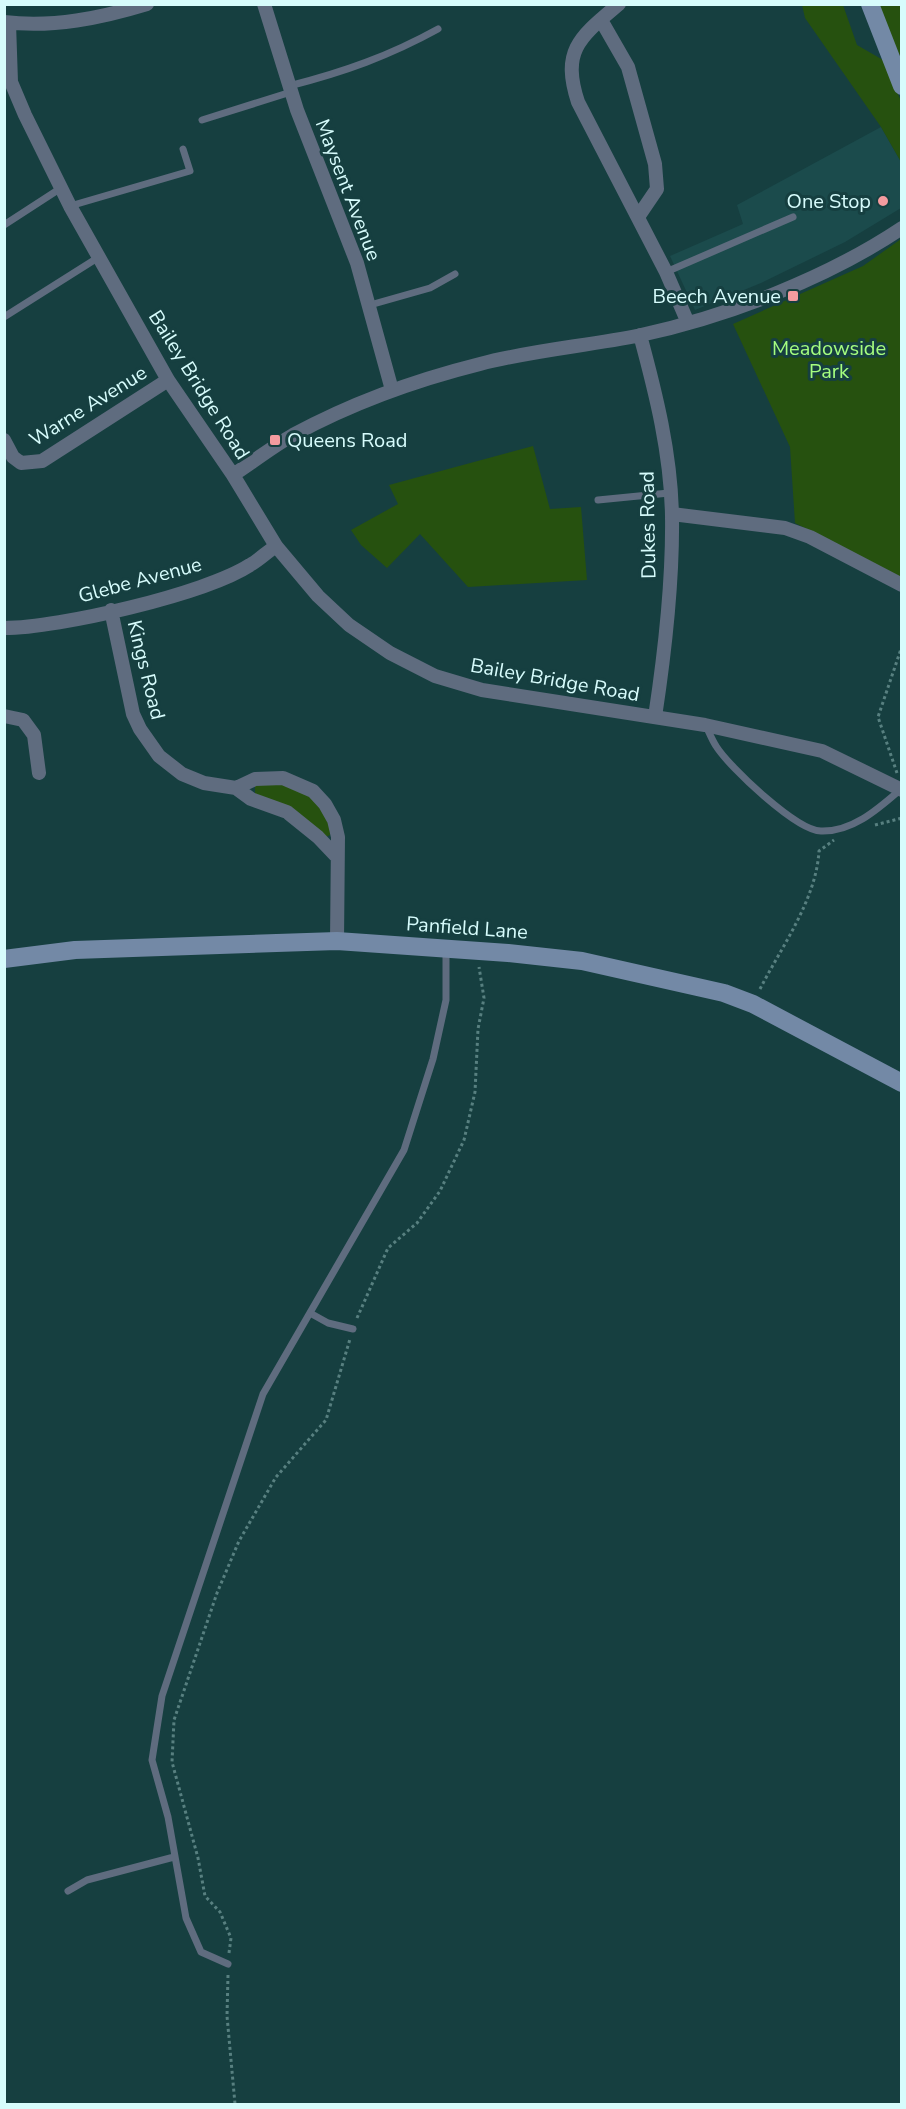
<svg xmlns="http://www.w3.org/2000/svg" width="906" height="2109" font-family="'Nunito Sans',sans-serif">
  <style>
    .built { fill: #1b4b4c }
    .green { fill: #26510f }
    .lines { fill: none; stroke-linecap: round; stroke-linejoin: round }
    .path { stroke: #588080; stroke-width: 3; stroke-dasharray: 3 3; stroke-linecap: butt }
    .lane { stroke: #5f6c7f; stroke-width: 7 }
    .street { stroke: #5f6c7f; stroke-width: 14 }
    .secondary { stroke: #7389a6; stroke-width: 18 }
    .poi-dot { fill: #f49b9f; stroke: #163f40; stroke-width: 2 }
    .labels { text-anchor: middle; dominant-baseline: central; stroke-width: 6; stroke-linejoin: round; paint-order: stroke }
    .street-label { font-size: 20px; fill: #d7fcfc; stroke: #163f40 }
    .poi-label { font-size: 20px; fill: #d7fcfc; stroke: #163f40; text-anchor: end }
    .park-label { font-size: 20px; fill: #a5fd7f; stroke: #163f40 }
  </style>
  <rect width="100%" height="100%" fill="#163f40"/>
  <path class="built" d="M881 127 901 162V208L845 242 761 283 695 310 670 256 743 224 737 205Z"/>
  <path class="green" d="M802 5H843L857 45 883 60 901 101V162L881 127 805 18Z
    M878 5H901V59Z
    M901 239V577L795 523 790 447 733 324 863 266Z
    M533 446 550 509 581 507 587 580 468 587 420 534 387 568 361 545 351 530 398 504 389 485Z
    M270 782C307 790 317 795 332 831L330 835 326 837 298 812 255 794V785Z"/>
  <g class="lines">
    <path class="path" d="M897 773 878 717 902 646
      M875 825 902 818
      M760 989C782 946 816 900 819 851L834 840
      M357 1318 388 1248 417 1223 440 1191 464 1140 475 1092 478 1029 484 998 479 967
      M229 1953 231 1938 220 1912 205 1896 198 1858 172 1762 174 1720 217 1593 239 1541 276 1477 326 1420 350 1339
      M228 1975 227 2016 235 2104"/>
    <path class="lane" d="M289 86C344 72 389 56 438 29
      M202 120 291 92
      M70 206 190 171 183 149
      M4 225 61 188
      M666 272 793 217
      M370 305 430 288 455 274
      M4 317 99 257
      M598 500 669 493
      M706 726C709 732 712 740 716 746 729 767 797 831 821 831 853 832 879 808 901 789
      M310 1313 328 1323 353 1329
      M68 1891 87 1880 174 1857
      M228 1964 201 1952 186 1918 168 1817 152 1760 162 1696 263 1394 404 1150 433 1059 446 1000V951"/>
    <path class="street" d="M264 4 297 110 357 263 392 390
      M619 4C580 37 561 50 578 102L666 272 688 323
      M601 20 628 67 655 164 657 189 638 217
      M4 22C53 28 101 18 147 4
      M9 23 11 82 25 115 70 206 168 380 233 475 276 546 318 596 349 625 390 653 435 676 482 690 705 725 822 751 902 790
      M640 335C656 394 671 454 672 516 673 583 665 651 655 717
      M4 440 13 457 21 463 42 461 168 380
      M233 475C253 462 272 447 293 435 352 403 416 380 480 364 533 350 588 346 641 335 729 316 827 278 902 228
      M672 514 785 528 810 537 902 585
      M111 610 133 714 140 729 159 756 182 774 204 783 236 788 251 799 287 812 318 837 337 857
      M4 628C59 628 205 594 250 565 259 560 267 552 276 546
      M4 716 23 720 34 735 39 773
      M236 788 255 779 283 778 313 791 325 804 334 820 338 837 337 941"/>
    <path class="secondary" d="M870 4 902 86
      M4 959 75 950 337 941 508 953 582 961 724 993 753 1004 902 1083"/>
  </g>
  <g class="poi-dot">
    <circle cx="883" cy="201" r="6"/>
    <rect x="787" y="290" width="12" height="12" rx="3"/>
    <rect x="269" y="434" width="12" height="12" rx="3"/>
  </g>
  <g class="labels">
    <g class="street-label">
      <text transform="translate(348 190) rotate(69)">Maysent Avenue</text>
      <text transform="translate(199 385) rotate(58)">Bailey Bridge Road</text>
      <text transform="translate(88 406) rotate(-32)">Warne Avenue</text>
      <text transform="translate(648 525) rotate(-91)">Dukes Road</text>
      <text transform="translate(140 580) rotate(-15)">Glebe Avenue</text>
      <text transform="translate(146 670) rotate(76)">Kings Road</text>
      <text transform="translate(555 680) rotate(10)">Bailey Bridge Road</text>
      <text transform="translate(467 928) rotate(4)">Panfield Lane</text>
    </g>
    <g class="poi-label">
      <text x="871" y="201">One Stop</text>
      <text x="781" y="296">Beech Avenue</text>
      <text x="287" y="440" text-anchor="start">Queens Road</text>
    </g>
    <g class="park-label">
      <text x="829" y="348">Meadowside<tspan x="829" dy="23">Park</tspan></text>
    </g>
  </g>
  <rect width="906" height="2109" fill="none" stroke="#d7fcfc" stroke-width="12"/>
</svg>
